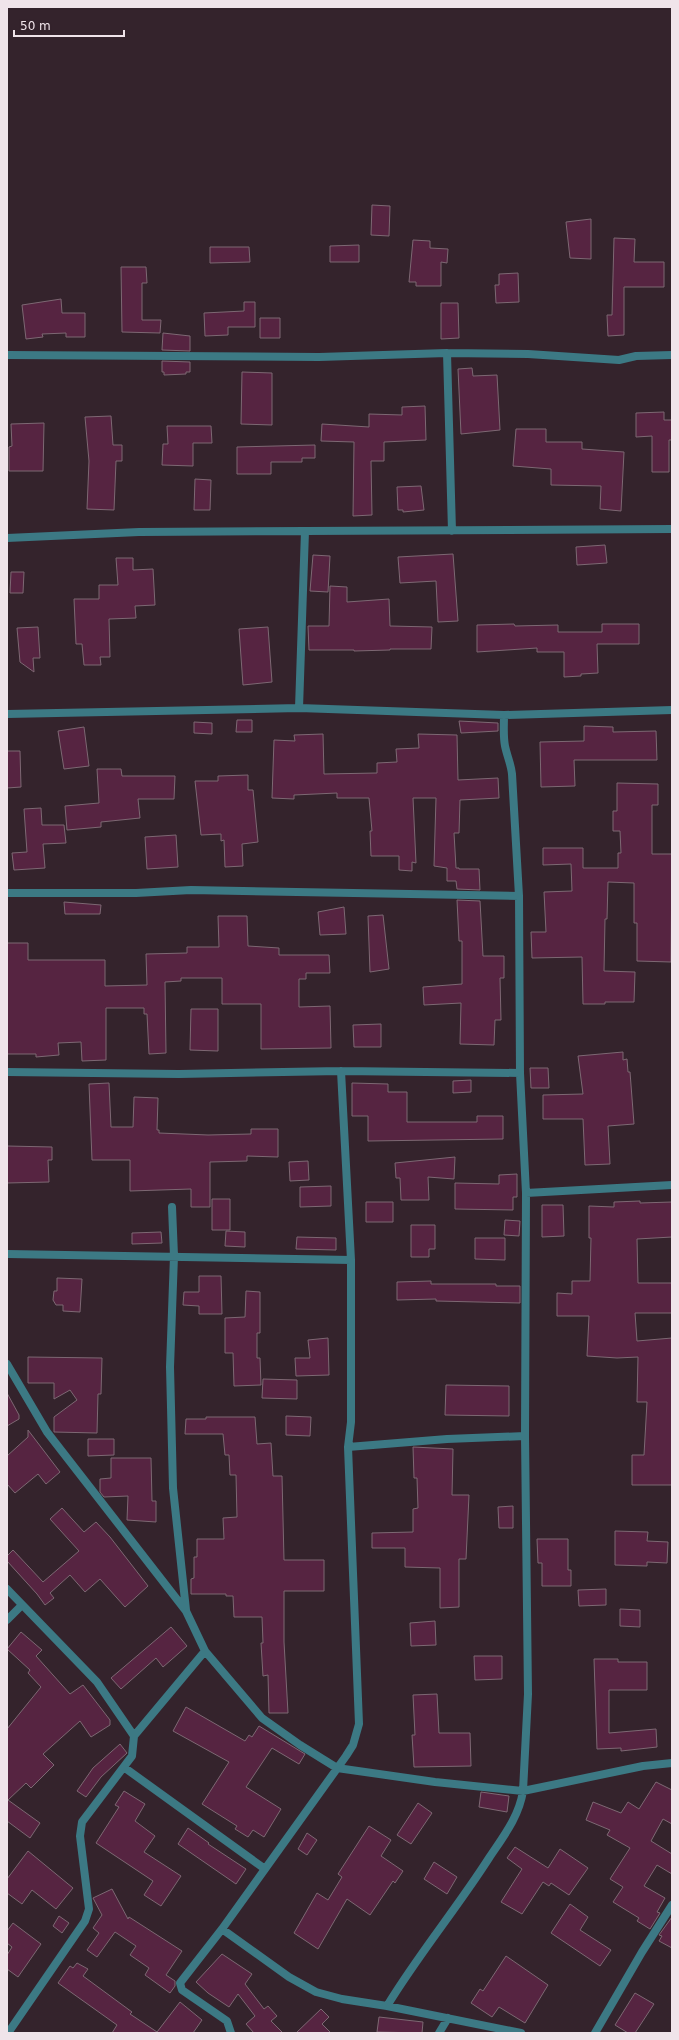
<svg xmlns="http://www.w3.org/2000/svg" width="679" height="2040" font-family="'DejaVu Sans',sans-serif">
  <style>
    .building { fill: #562441; stroke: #7d6873 }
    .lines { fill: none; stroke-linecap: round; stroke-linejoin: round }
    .street { stroke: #3c7984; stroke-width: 8 }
  </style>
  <rect width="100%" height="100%" fill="#34232c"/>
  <path class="building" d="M372 205 390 206 389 236 371 235Z
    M591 219V259L570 258 566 222Z
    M614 238 635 239 634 262H664V287H624V335L608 336 607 315H612Z
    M413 240 430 241V248L448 249 447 263 441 262V286H416V282H409Z
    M359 245V262H330V246Z
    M210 247H249L250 262 210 263Z
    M121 267H146L147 283H142V320H161L160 333 122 332Z
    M518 273 519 302 496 303 495 285H499V274Z
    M61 299 62 313H85V337H66V333L42 334 43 337 26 339 22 305Z
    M244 302H255V327H228V335L205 336 204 313 244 311Z
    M441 303H458L459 338 441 339Z
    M260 318H280V338H260Z
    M163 333 190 336V351L162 350Z
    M162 361 190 362V372H186V374L164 375V372H162Z
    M472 368 473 376 497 375 500 430 461 434 458 369Z
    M242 372 272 373V425L241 424Z
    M425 406 426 440 384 442V461H371L372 515 353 516 354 442 321 441 322 424 369 427V414L402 415V407Z
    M664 412V420H672V440H669V472H652V436L636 437V413Z
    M111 416 113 445H122V461H116L114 510 87 509 89 461 85 417Z
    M44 423 43 471H9V447L12 446 11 424Z
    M167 426H211L212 443H193V466L162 465 163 444H168Z
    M516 429H546V442H582V449L624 452 621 511 600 509 601 486 551 485V469L513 466Z
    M315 445V458H302V462H271V474H237V447Z
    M195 479 211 480 210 510H194Z
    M421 486 424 510 403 512V510H398L397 487Z
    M605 545 607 563 577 565 576 547Z
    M453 554 458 621 438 622 436 581 400 583 398 557Z
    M313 555 330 556 328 592 310 591Z
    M116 558H133V570L153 569 155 605 135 606 136 618 109 619 110 657H100L101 665H84L82 644H76L74 599H99V585H118Z
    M11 572H24L23 593H10Z
    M330 586 347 587V602L389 599 390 626 432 627 431 649H390V650L354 651V650H309L308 626H329Z
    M514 624 515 626 558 625V632H602V624H639V644H597L598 673 581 674V676L564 677V652H537V648L477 652V625Z
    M38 627 40 658H33L34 672 20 662 17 628Z
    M268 627 272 682 243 685 239 629Z
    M237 720H252V732H236Z
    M459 721 498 723V731L461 733Z
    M194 722 212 723V734L194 733Z
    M584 726 613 727V732L656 731 657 760H574L575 786 541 787 540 742 584 741Z
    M84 727 89 766 64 769 58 731Z
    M323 734 324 774 377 773V763L397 762 396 749 419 748 418 734 457 735 458 780 498 778 499 798 460 800 459 833H454L456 868H459V869H479L480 890 457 889 456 881H447V868L434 866 436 798H413L416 863 412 862V871L399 870V856H371L370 831H372L369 798H337V793L294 795V799L272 798 274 740 295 741 294 735Z
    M7 751H20L21 787 7 788Z
    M97 769H121L122 776H175L174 799H138L140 818 101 822V827L67 830 65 806 99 803Z
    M248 775V790H253L258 842 242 844 243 866 225 867 224 840 221 841V834L201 835 195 781H218V776Z
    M617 783 658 784V805H652V854H672L671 962 637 961V923H634V883L608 882 607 919H605L604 971 635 972 634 1002H605V1004H583L582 957 532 958 531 932H546L544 892 572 891 571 864 543 865V848H583V868H618V853H621L620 831H613V811H617Z
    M41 808 42 825H64L66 843 43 844 45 868 14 870 12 853 27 852 24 809Z
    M176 835 178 867 147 869 145 837Z
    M457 900 480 901 483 956H504V978H500L501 1020H495L494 1045 460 1044 461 1003 424 1005 423 987 462 984V941H459Z
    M64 902 101 905 100 914H65Z
    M344 907 346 934 320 935 318 912Z
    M383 915 389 969 370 972 368 916Z
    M218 916H247L248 946 279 948V955H329L330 973H306V979H299V1007L330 1006 331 1048 261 1049V1004H222V978H181V981L165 982 166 1053 149 1054 147 1014H144V1008H106V1060L82 1061 81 1042 58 1043 59 1055 36 1057V1054H7V943H28V960H105V986L147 985 146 954 187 953V947H219Z
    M191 1009H218V1051L190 1050Z
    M381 1024V1047H354L353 1025Z
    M623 1052V1060L627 1059 628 1072H630L634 1124 608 1126 610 1164 585 1165 583 1119H543V1095L583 1094 578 1056Z
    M530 1068H548L549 1088H531Z
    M471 1080V1092L453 1093V1081Z
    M109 1083 111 1127H133L134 1097 158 1098 157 1130H159V1133L208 1135 251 1134V1129H278V1157L247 1156V1161L210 1162V1207H191V1189L130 1191V1160H92L89 1084Z
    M352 1083 388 1084V1092H407V1122H477V1116H503V1139L368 1141V1116H352Z
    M7 1146 52 1147V1160H48L49 1182 7 1183Z
    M455 1157 454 1179 428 1177 429 1200H401L400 1178H396L395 1163Z
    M308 1161 309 1180 290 1181 289 1162Z
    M517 1174V1197H513V1210L455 1209V1183L499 1184V1175Z
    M331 1186V1206L300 1207V1187Z
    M212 1199H230V1230H212Z
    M640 1201V1203L672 1202V1237L637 1239 638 1283H672V1313H635L637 1341 672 1338V1485H632V1455H644L647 1402H637L638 1357 617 1358 587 1356 589 1316H557V1293L572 1294V1281H590L591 1238H589V1206L614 1207V1202Z
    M366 1202H393V1222H366Z
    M542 1205H563L564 1236 542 1237Z
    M505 1220 520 1221 519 1236 504 1235Z
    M411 1225H435V1249H429V1257H411Z
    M226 1231 245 1232V1247L225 1246Z
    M161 1232 162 1243 132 1244V1233Z
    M297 1237 336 1238V1250L296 1249Z
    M475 1238H505V1260L475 1259Z
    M199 1276H221L222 1314H199V1306L183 1305 184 1292H199Z
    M57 1278 82 1279 80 1312 63 1311V1305H56L53 1300 54 1291H57Z
    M431 1281V1284H496V1286H520V1303L436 1301V1299L397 1300V1282Z
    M246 1291 260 1292V1333H257V1358H260L261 1385 234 1386 233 1353H225V1318L245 1317Z
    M328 1338 329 1375 296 1376 295 1358H310L308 1340Z
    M28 1357 102 1358 101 1394H98L97 1433 54 1432V1417L77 1400 70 1390 54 1399V1383H28Z
    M263 1379 297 1380V1399L262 1398Z
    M446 1385 509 1386V1416L445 1415Z
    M7 1393 19 1415V1419L7 1426Z
    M286 1416 311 1417 310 1436 286 1435Z
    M206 1417H255L257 1444 271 1443 273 1476H282L284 1560H324V1591H284V1642L288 1713H269L268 1675 263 1676 261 1643H263L262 1617H234L233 1596H226V1594H191V1579L194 1578V1557H197V1539H224L223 1518 237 1517 236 1475H230L229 1455H225L223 1434H185L186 1419H206Z
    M28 1430 60 1472 46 1484 38 1474 15 1493 7 1484V1456L28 1437Z
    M88 1439H114V1455L88 1456Z
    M413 1447 453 1449 452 1495H469L466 1559H459V1607L440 1608V1568L405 1567V1548H372V1533L413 1532V1509L418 1508 417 1478H414Z
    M111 1458H151L152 1501H156V1522L127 1520 128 1496 104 1497 100 1492V1479L111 1478Z
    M513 1506V1528H499L498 1507Z
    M62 1508 84 1532 96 1522 110 1537 148 1586 125 1607 100 1579 85 1592 70 1575 50 1593 54 1598 45 1605 37 1594 7 1561V1556L13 1550 43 1582 79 1551 50 1519Z
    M615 1531 648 1532 647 1541 668 1542 667 1563 647 1562V1566L615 1565Z
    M537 1539H568V1570H571V1586H542V1563H538Z
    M606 1589V1605L579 1606 578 1590Z
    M620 1609 640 1610V1627L620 1626Z
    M435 1621 436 1645 411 1646 410 1623Z
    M171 1627 187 1646 163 1667 156 1658 121 1689 111 1678Z
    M21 1632 42 1650 36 1656 70 1694 83 1685 110 1720V1725L91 1737 80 1721 43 1754 54 1765 31 1788 26 1783 8 1800 40 1823 30 1838 7 1821V1729L41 1687 28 1673 30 1670 7 1649Z
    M474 1656H502V1679L475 1680Z
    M594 1659H618V1662H647V1690H609V1733L656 1729 657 1747 621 1751V1748L597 1749Z
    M437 1694 439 1733H470L471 1766 414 1767 412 1735H415L413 1695Z
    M186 1707 245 1741 249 1735 252 1737 259 1726 305 1754 299 1764 272 1748 246 1787 281 1809 264 1837 253 1830 248 1837 235 1829 237 1826 202 1804 229 1762 173 1731Z
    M120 1744 127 1753 101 1777 86 1797 77 1791 93 1768Z
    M656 1782 672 1790V1824L663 1819 651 1841 672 1854V1874L657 1865 644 1886 665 1898 657 1912 660 1913 650 1929 637 1921 639 1918 613 1902 623 1887 610 1879 630 1848 607 1835 610 1830 586 1820 593 1802 621 1813 628 1802 639 1809Z
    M124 1791 145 1804 135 1821 155 1836 144 1852 181 1876 161 1906 144 1895 153 1881 96 1843 119 1807 115 1805Z
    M481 1792 509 1796 507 1812 479 1807Z
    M418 1803 432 1813 411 1844 397 1835Z
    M369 1826 391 1840 381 1856 403 1871 395 1883 393 1881 370 1915 347 1899 318 1949 294 1933 317 1893 328 1900 342 1877 338 1874Z
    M188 1828 209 1843 208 1844 246 1869 236 1884 178 1844Z
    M307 1833 317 1840 307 1855 298 1849Z
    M515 1847 548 1868 560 1849 588 1868 569 1895 551 1883 549 1886 543 1882 522 1914 501 1902 522 1869 507 1858Z
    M28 1851 73 1888 56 1909 32 1890 22 1904 7 1893V1879Z
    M434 1862 457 1877 447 1894 424 1879Z
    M112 1889 128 1919 129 1917 182 1951 166 1975 175 1981V1986L170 1993 145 1975 149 1968 130 1955 136 1946 115 1932 97 1957 87 1950 99 1933 93 1928 102 1915 93 1898Z
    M570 1904 588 1917 580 1930 611 1950 600 1966 551 1933Z
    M59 1916 69 1923 62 1933 53 1926Z
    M672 1917V1948L659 1941 662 1936 659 1935Z
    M13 1923 41 1944 18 1977 7 1969V1955L12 1947 7 1943V1931Z
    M222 1954 252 1974 245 1984 264 2009 268 2006 277 2016 271 2021 283 2033H254L246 2024 255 2016 238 1994 229 2007 208 1993 196 1982Z
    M506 1956 548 1985 525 2023 499 2007 492 2017 471 2003 480 1989 483 1991Z
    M77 1963 88 1969 83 1976 132 2012 130 2014 157 2032 180 2002 202 2020 193 2033H112L117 2025 58 1983 70 1966 73 1968Z
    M635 1993 654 2004 635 2033H628L615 2025Z
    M321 2009 329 2017 322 2024 331 2033H296Z
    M379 2017 423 2022 422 2033 377 2032Z"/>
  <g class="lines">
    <path class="street" d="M447 353 452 531
      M7 355 319 357 447 353 528 354 619 360 636 356 672 355
      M7 538 139 532 672 529
      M299 708 305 531
      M7 714 299 708 504 715 672 710
      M7 893H136L191 890 519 896 512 774C511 764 507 756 505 746 503 736 504 726 504 715
      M7 1072 179 1074 341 1071 520 1073
      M526 1193 672 1185
      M172 1207 174 1256 170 1367 173 1488 186 1610
      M7 1254 351 1260
      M7 1364 47 1432 186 1611 205 1651 262 1718 300 1745 337 1768 435 1782 523 1791 643 1766 672 1763
      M348 1447 447 1439 525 1436
      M7 1589 97 1682 134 1736
      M7 1620 21 1606
      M125 1768 265 1869
      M222 1929 289 1977 316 1992 342 1999 387 2006 521 2033
      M387 2006C418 1955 457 1908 489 1858 503 1837 519 1817 523 1791L528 1694 525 1436 526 1193 520 1073 519 896
      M8 2033 85 1921 89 1909 80 1836 82 1822 132 1756 134 1736 205 1651
      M231 2033 227 2021 182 1990 180 1983 222 1929 346 1756 353 1745 359 1724 348 1447 351 1422V1260L341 1071
      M439 2033 448 2018
      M595 2033 642 1952 672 1905"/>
  </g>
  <rect width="679" height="2040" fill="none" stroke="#f0e4ea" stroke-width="16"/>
  <path d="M14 30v6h110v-6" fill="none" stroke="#f0e4ea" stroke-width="2"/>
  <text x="20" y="30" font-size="12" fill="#f0e4ea" stroke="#34232c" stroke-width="3" paint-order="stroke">50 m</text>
</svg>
